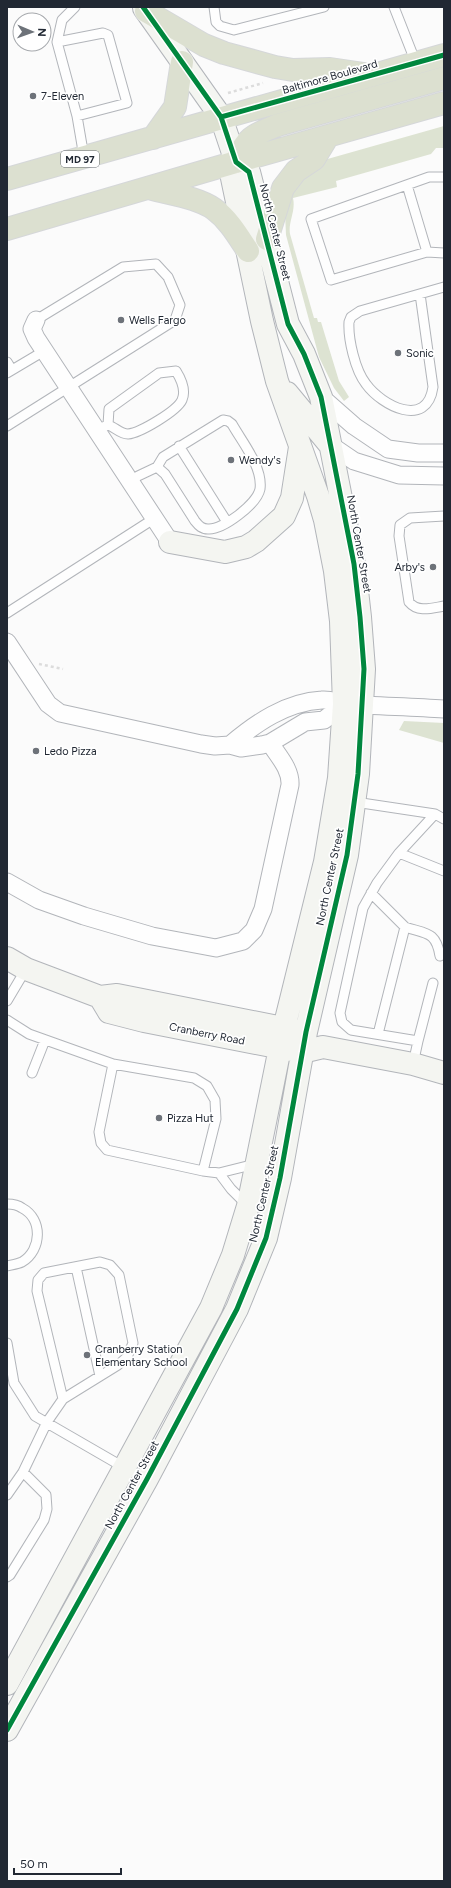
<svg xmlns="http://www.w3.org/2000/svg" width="451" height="1888" font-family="Figtree,sans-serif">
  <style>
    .green { fill: #dde3d2 }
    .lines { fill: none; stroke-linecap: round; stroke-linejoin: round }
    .lane-casing { stroke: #b2b5ba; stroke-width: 11 }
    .street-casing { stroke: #b2b5ba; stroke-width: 19 }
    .secondary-casing { stroke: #b2b5ba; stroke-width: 24 }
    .highway-casing { stroke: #d5d7d9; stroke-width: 24 }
    .path { stroke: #dcdcdc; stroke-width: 2.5; stroke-dasharray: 3 3; stroke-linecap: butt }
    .lane { stroke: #fefefe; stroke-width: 9 }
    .street { stroke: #fefefe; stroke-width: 17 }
    .secondary { stroke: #f4f5f1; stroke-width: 22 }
    .highway { stroke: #dce0d0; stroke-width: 22 }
    .cycleway-casing { stroke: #fff; stroke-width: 8 }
    .cycleway { stroke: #00873e; stroke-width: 5 }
    .poi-dot { fill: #6d7279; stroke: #fff; stroke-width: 1.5 }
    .labels { text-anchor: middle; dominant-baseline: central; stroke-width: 3.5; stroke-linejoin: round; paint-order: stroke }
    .shield { fill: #fff; stroke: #646870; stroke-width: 1 }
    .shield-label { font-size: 10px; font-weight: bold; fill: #212833 }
    .street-label { font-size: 11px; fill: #212833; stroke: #fff }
    .poi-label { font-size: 11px; fill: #212833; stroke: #fff; text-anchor: start }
  </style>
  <rect width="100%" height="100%" fill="#fbfbfb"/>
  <path class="green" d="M444 126V148H436L431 154 336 181 337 187 293 198C296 211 288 222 290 234L314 318H317L318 322H321L339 381 349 397 344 401 334 388 319 357 286 235 285 213 293 185 324 160Z
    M404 721 444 723V743L399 730Z"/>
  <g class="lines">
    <g class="lane-casing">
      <path id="lane" d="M214 7 216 22 220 26 234 30 324 7
        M394 7 416 63
        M57 42 77 116 127 103 108 35 103 33 57 42 62 20 75 7
        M77 116 84 157
        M444 177H429L311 219 331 280 427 252 444 253
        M407 185 427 252
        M420 294 433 387C427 429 382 406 366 384 355 370 348 339 349 322L351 317 360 311 444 287
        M7 362 12 370
        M7 373 44 351
        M7 426 175 320 180 305 168 277 156 264 123 267 36 320
        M96 430 108 425C115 427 120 434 128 434 140 433 177 411 182 400 186 391 181 379 176 371L159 373 109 409 108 425
        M179 446 227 522
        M130 482 138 476 157 467 163 457 223 420 228 421 232 424C242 442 263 467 260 489 257 504 223 530 208 529 202 529 199 526 195 521L165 474 157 467
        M444 516 410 518 400 525 399 536 409 602C418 613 432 608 444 606
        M7 613 155 518
        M355 802 435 814 444 819
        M399 853 435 814
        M371 893 405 927 378 1034
        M405 927C426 934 436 931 440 956
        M7 1001 26 969
        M7 1020 29 1034 113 1064 99 1132 101 1143 107 1150 203 1171 219 1173
        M418 1041 433 983
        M113 1064 194 1078 207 1086 215 1100 216 1119 203 1171
        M413 1064 418 1041 351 1030 342 1022 340 1013 363 908 377 883 399 853 444 871
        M32 1073 45 1040
        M7 1204C12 1204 18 1205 22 1208 43 1219 42 1250 22 1262 18 1264 11 1265 7 1266
        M247 1205 231 1189 219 1173 255 1164
        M76 1267 100 1376
        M7 1343 14 1383 35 1416 125 1468 147 1479
        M7 1495 23 1472 47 1422 63 1399 118 1365 127 1357 133 1343 119 1275 110 1265 100 1262 44 1273 38 1280 37 1291 63 1399
        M7 1577 10 1575 44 1520 47 1509 46 1495 23 1472"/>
    </g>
    <g class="street-casing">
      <path id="street" d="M36 320 32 329 36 338 170 542
        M321 397 354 426 388 449 418 453H444
        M332 446 354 461 399 475 444 476
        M7 642 48 704 60 713 201 744 215 746 230 745 241 748 262 745 270 743 305 722 324 720 344 704
        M230 745C256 723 286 702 322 700 330 699 338 703 346 704 378 706 411 707 444 709
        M7 882 39 900 84 916 152 936 216 948 243 941 254 930 263 909 290 785C291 769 278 756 270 743"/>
    </g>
    <g class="secondary-casing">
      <path id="secondary" d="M287 393 330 445
        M170 542 225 552 246 547 256 541 284 516 292 498 300 447
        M7 958 26 969 100 997 117 995 298 1031
        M100 997 109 1012 144 1021 302 1052 323 1047 413 1064 444 1073
        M7 1684 211 1308 233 1255 248 1206 284 1028 325 862 339 778 344 704 341 621 335 571 325 520 318 496 277 381 262 321 232 178 236 162
        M7 1730 147 1479 237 1309 266 1238 280 1178 306 1032 347 855 358 774 364 669 360 617 354 564 321 397 304 354 288 324 249 172 236 162 221 117 144 8"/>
    </g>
    <g class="highway-casing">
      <path id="highway" d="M146 11 204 45 224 53 275 67 293 70 330 69 364 74
        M153 138 175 107 182 62
        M236 162C245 137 256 134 278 125L444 78
        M7 179 444 55
        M149 188C169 194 197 197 214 209 229 220 238 236 248 251
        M7 229 236 162 444 103
        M267 239 283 188 296 171 314 159 328 136"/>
    </g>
    <path class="path" d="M228 93 263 83
      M39 664 63 669"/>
    <use href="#lane" class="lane"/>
    <use href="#street" class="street"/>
    <use href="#secondary" class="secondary"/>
    <use href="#highway" class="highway"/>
    <g class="cycleway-casing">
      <path id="cycleway" d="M221 117 444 55
        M7 1730 147 1479 237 1309 266 1238 280 1178 306 1032 347 855 358 774 364 669 360 617 354 564 321 397 304 354 288 324 249 172 236 162 221 117 143 7"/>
    </g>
    <use href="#cycleway" class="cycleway"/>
  </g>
  <g class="poi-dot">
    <circle cx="33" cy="96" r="4"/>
    <circle cx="121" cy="320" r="4"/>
    <circle cx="398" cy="353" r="4"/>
    <circle cx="231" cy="460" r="4"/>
    <circle cx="433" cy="567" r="4"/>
    <circle cx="36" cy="751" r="4"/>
    <circle cx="159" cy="1118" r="4"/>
    <circle cx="87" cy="1355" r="4"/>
  </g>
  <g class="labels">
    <rect class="shield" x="61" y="151" width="38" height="16" rx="3"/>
    <g class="shield-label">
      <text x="80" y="159">MD 97</text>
    </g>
    <g class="street-label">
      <text transform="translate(330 77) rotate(-16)">Baltimore Boulevard</text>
      <text transform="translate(275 232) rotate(76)">North Center Street</text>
      <text transform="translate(359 544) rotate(80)">North Center Street</text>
      <text transform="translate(330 877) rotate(-78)">North Center Street</text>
      <text transform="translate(207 1034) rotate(11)">Cranberry Road</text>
      <text transform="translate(264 1194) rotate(-77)">North Center Street</text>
      <text transform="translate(132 1485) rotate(-61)">North Center Street</text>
    </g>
    <g class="poi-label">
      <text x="41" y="96">7-Eleven</text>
      <text x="129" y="320">Wells Fargo</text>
      <text x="406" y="353">Sonic</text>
      <text x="239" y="460">Wendy's</text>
      <text x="425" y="567" text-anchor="end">Arby's</text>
      <text x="44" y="751">Ledo Pizza</text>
      <text x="167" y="1118">Pizza Hut</text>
      <text x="95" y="1349">Cranberry Station<tspan x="95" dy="13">Elementary School</tspan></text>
    </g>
  </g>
  <rect width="451" height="1888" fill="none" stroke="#212833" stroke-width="16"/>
  <g transform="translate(32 32) rotate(92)"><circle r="19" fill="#ffffff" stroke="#a6a9ad"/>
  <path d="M0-3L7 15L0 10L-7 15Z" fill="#6d7279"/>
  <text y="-6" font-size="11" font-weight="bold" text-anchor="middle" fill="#212833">N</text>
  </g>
  <path d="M14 1868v6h107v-6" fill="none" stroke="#212833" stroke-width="2"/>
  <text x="20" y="1868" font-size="12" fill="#212833" stroke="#ffffff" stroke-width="3" paint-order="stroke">50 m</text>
</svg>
